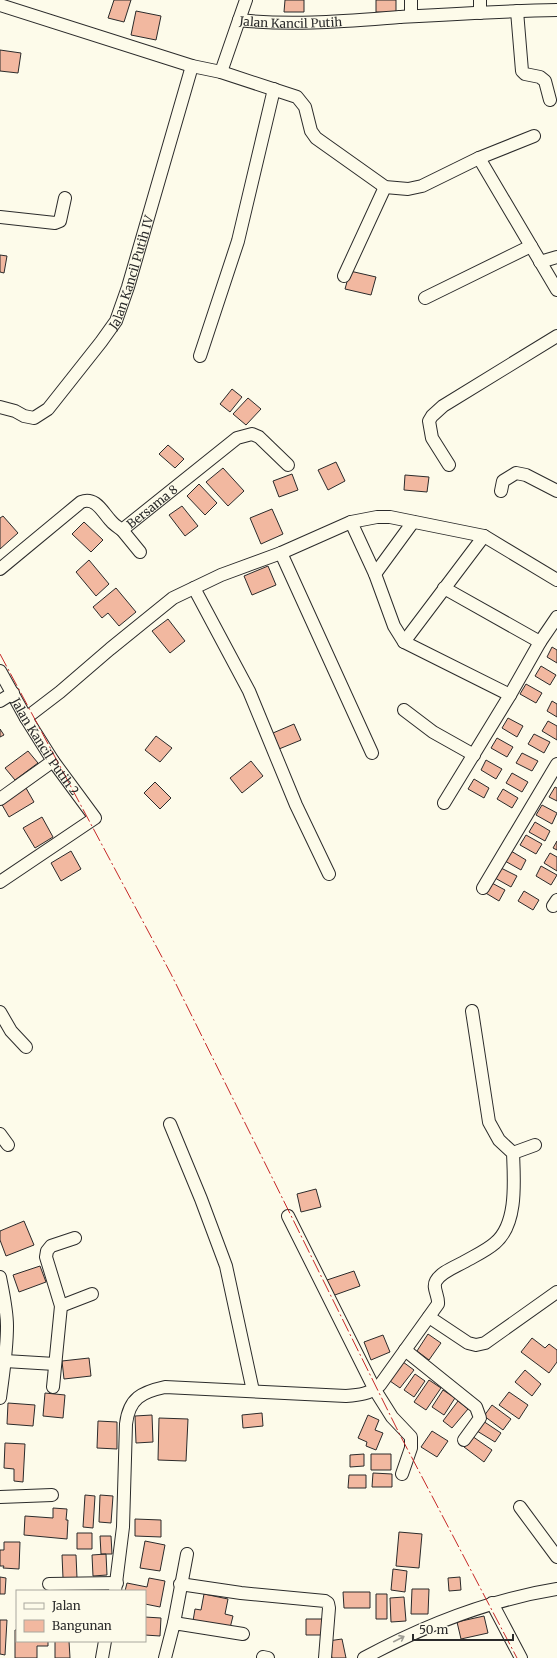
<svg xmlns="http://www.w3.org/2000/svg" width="557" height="1658" font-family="Merriweather,serif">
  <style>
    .building { fill: #f2b8a0; stroke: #2b2b2b }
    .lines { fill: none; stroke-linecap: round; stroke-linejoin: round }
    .street-casing { stroke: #2b2b2b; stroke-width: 14 }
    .street { stroke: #fdfbea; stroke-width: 12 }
    .power { stroke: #c62828; stroke-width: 1; stroke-dasharray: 14 3 2 3; stroke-linecap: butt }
    .oneway { stroke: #9e9d94 }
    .labels { text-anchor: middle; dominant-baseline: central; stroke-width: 3; stroke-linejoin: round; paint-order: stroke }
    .street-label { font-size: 12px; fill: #2b2b2b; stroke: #fdfbea }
  </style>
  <rect width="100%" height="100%" fill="#fdfbea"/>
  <path class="building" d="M114 0H131L124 22 108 18Z
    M285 0H304V12H284Z
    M376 0H396V13L376 12Z
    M136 11 161 16 156 40 131 35Z
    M0 50 21 53 18 73 0 71Z
    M0 255 7 256 4 273 0 272Z
    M350 271 376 277 371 295 345 289Z
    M232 389 242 397 230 412 220 404Z
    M248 398 261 409 246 425 233 414Z
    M168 445 184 459 175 468 159 454Z
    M336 462 345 481 328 490 318 470Z
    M223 468 244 491 228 506 206 482Z
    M292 474 298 490 279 497 273 481Z
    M405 475 429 477 427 492 404 490Z
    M199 484 217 503 205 515 187 496Z
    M182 506 198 526 185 536 169 515Z
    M272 509 283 534 261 544 250 518Z
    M3 516 18 533 0 549V518Z
    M84 522 103 540 91 552 72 534Z
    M89 560 109 584 96 596 76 572Z
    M268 566 276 585 252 595 244 576Z
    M116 588 136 612 119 626 108 613 102 618 93 607Z
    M168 619 185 641 170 653 152 631Z
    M552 647 557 650V663L547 657Z
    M541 666 556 675 550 685 535 676Z
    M526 684 542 693 536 703 520 694Z
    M552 701 557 704V717L547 711Z
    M508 718 523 726 517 737 502 728Z
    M548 721 557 726V740L542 731Z
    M294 724 301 740 279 749 273 733Z
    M0 729 4 735 0 737Z
    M534 734 550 742 544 753 528 744Z
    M156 736 172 748 160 762 145 750Z
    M497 738 513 747 507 757 491 748Z
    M28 751 38 763 15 780 5 768Z
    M522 753 538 761 532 771 516 763Z
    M486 760 502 769 496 779 481 770Z
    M251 761 263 776 242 793 230 778Z
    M512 773 528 782 522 792 506 783Z
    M474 779 489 788 484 798 468 789Z
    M155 782 171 798 160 809 144 793Z
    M555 787 557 788V801L549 797Z
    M26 788 34 802 9 817 1 803Z
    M503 789 518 798 512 808 497 799Z
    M542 805 557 813 552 824 536 815Z
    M42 817 53 837 35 848 23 828Z
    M535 822 550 831 545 841 529 832Z
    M526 835 542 844 536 854 520 845Z
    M557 841V850L553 848Z
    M71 851 81 869 61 881 51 863Z
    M511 851 526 860 521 870 505 861Z
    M550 853 557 857V871L544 863Z
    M541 866 557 875 551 885 536 876Z
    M501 868 517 876 511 887 495 878Z
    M490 882 505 890 499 901 484 892Z
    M524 891 539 900 533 910 518 901Z
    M316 1189 321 1207 301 1212 297 1194Z
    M24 1221 34 1245 6 1256 0 1240V1231Z
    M40 1266 46 1282 19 1292 13 1275Z
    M354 1271 360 1286 332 1296 327 1280Z
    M428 1334 441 1343 429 1360 417 1351Z
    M383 1335 390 1352 371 1360 364 1342Z
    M532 1338 545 1348 549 1344 557 1350V1362L549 1373 521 1352Z
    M89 1358 91 1376 64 1379 62 1361Z
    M403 1362 414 1370 400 1388 390 1381Z
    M525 1370 541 1384 532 1396 515 1382Z
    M415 1374 425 1381 414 1397 404 1390Z
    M429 1380 441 1388 426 1410 414 1402Z
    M443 1390 455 1398 444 1415 432 1407Z
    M509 1392 528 1405 519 1419 499 1405Z
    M45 1393 65 1395 63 1418 43 1416Z
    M458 1401 468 1409 452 1428 443 1421Z
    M8 1403 35 1405 33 1426 7 1424Z
    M492 1405 511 1419 503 1430 484 1416Z
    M262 1413 263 1426 243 1428 242 1415Z
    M152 1415 153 1442 136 1443 135 1416Z
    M368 1415 379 1420 375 1430 383 1433 376 1450 366 1446 367 1442 358 1438Z
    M159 1418 188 1419 186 1461 158 1460Z
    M98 1421 117 1422V1449L97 1448Z
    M483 1421 501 1433 495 1442 477 1431Z
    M432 1431 448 1441 437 1457 421 1447Z
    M472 1436 492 1450 484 1462 464 1447Z
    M5 1443 25 1444 23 1482 14 1481V1469L4 1468Z
    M364 1454V1466L350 1467V1455Z
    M371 1454H391V1470H371Z
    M373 1473 392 1474V1487H372Z
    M349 1475H366V1488H348Z
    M85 1495 95 1496 93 1528 83 1527Z
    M100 1495 113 1496 111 1523 99 1522Z
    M53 1508 67 1509 66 1520H68L67 1539 24 1535 25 1516 53 1518Z
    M135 1519 161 1520V1537L135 1536Z
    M399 1532 422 1534 419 1568 396 1566Z
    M77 1533H92V1549H77Z
    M100 1536H111L112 1554H101Z
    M145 1541 165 1545 160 1571 140 1568Z
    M4 1542H20L19 1569 3 1568 4 1566H0V1550H4Z
    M106 1554 107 1575 93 1576 92 1555Z
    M62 1555H76L77 1578H63Z
    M393 1569 407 1571 405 1592 391 1590Z
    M0 1577 6 1578 5 1594H0Z
    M460 1577 461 1590 449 1591 448 1578Z
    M149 1578 165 1581 160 1607 145 1604V1591H125L127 1583 147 1587Z
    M81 1588 101 1590 100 1591H81Z
    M412 1589H429L428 1614H411Z
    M343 1592H370V1608H344Z
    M204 1594 228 1599 225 1614 233 1616 230 1628 193 1621 195 1609 201 1610Z
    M376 1594H387V1619H376Z
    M404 1597 406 1621 391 1622 390 1598Z
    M484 1616 488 1633 461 1639 457 1622Z
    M145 1617 161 1618 160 1636 145 1635Z
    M306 1619H327V1635H306Z
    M0 1620H7L5 1655 0 1654Z
    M15 1630H17V1641H48V1646H37V1658H15Z
    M342 1639 346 1658H332L328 1641Z
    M55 1641H69L70 1658H55Z"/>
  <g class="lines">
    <g class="street-casing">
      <g id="street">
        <path id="s1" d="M0 5 192 66 221 72 239 20C292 26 346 21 399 17 452 14 504 11 557 10"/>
        <path d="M517 11 522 71 525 74 540 77 545 81 550 100"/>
        <path d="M480 13V0"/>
        <path d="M411 16V0"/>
        <path d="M239 20 246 0"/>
        <path d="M221 72 297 97 305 107 311 131 316 138 385 187 408 189 422 186 479 158 534 136"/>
        <path d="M479 158 557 290"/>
        <path d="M0 217 55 223 60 221 65 198"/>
        <path d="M540 262 557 257"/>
        <path d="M344 276 385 187"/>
        <path d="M425 298 531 246"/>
        <path d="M200 356 238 241 274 89"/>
        <path id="s2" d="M0 407 15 411 24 416 34 418 48 409 101 342 116 321 128 287 192 66"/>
        <path d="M449 465 432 438 429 421 432 416 443 406 557 336"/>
        <path d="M501 491 503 481 516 473 526 475 557 491"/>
        <path d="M351 522 375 574 394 626 404 642 510 695"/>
        <path d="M122 530 140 552"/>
        <path d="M281 553 372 753"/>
        <path id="s3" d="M0 569 81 502C96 496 103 513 111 521 114 525 118 527 122 530L237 438 252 434 259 437 288 465"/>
        <path d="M375 574 413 522"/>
        <path d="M194 588 249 691 296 805 329 874"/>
        <path d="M444 588 540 642"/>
        <path d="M404 642 484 536"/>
        <path id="s4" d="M0 671 26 718 53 761 95 818 0 882"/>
        <path d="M0 701 13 693"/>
        <path d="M404 710 433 732 474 755"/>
        <path d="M26 718 60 692 110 649 173 598 221 575 281 553 351 522 377 517H390L484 536 557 580"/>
        <path d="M0 799 53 761"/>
        <path d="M444 803 510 695 540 642 557 617"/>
        <path d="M483 888 557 764"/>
        <path d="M553 906 557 900"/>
        <path d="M0 1012 11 1031 26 1047"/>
        <path d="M170 1124 201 1199 226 1266 253 1391"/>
        <path d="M0 1134 8 1145"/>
        <path d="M513 1153 535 1145"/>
        <path d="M288 1216 375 1390 392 1417 411 1437V1448L402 1474"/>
        <path d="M0 1277C3 1293 7 1310 7 1326 7 1351 3 1374 0 1398"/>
        <path d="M61 1306 92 1294"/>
        <path d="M429 1317 468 1343 476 1345 485 1343 557 1292"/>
        <path d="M405 1350 476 1407 480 1418 464 1440"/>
        <path d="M5 1361 55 1364"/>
        <path d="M53 1387 61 1306 46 1257 47 1251 51 1246 75 1238"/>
        <path d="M0 1497 52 1495"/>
        <path d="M520 1507 557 1557"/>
        <path d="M49 1584 117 1583"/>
        <path d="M180 1584 241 1593 325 1601 328 1603 329 1608 325 1658"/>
        <path d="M115 1591 123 1527 126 1424C129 1398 142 1392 165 1387L346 1396C359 1395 370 1394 380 1385L438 1304C439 1296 432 1288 436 1281 441 1272 455 1267 464 1262 474 1256 486 1251 495 1243 518 1224 514 1180 513 1153L499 1140 489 1122 472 1011"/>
        <path d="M492 1603 521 1658"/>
        <path d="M174 1623 187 1554"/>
        <path d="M263 1657 268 1658"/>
        <path d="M102 1658 105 1641"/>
        <path d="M165 1658 174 1623 243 1634"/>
        <path d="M364 1658C425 1625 488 1600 557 1589"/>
      </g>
    </g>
    <use href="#street" class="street"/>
    <path class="power" d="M0 654 171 974 400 1435 517 1658"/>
  </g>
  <defs><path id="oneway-shaft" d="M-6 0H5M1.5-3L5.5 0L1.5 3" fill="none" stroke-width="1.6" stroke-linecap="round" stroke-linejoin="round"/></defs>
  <use class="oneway" href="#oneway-shaft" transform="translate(399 1639) rotate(-27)"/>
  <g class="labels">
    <g class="street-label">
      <text stroke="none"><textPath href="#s1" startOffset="338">Jalan Kancil Putih</textPath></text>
      <text stroke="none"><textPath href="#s2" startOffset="215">Jalan Kancil Putih IV</textPath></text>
      <text stroke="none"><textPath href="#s3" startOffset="196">Bersama 8</textPath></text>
      <text stroke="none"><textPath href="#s4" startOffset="88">Jalan Kancil Putih 2</textPath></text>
    </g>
  </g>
  <rect x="16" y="1590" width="130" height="52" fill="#fdfbea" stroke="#a9a89e"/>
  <rect x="24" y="1603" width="20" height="6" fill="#fdfbea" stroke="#a9a89e"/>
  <text x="52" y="1610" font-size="12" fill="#2b2b2b">Jalan</text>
  <rect x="24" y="1620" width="20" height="12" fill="#f2b8a0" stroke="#a9a89e"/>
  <text x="52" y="1630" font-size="12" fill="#2b2b2b">Bangunan</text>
  <path d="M413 1634v6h100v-6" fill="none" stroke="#2b2b2b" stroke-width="2"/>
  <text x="419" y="1634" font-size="12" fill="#2b2b2b" stroke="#fdfbea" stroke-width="3" paint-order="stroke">50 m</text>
</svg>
